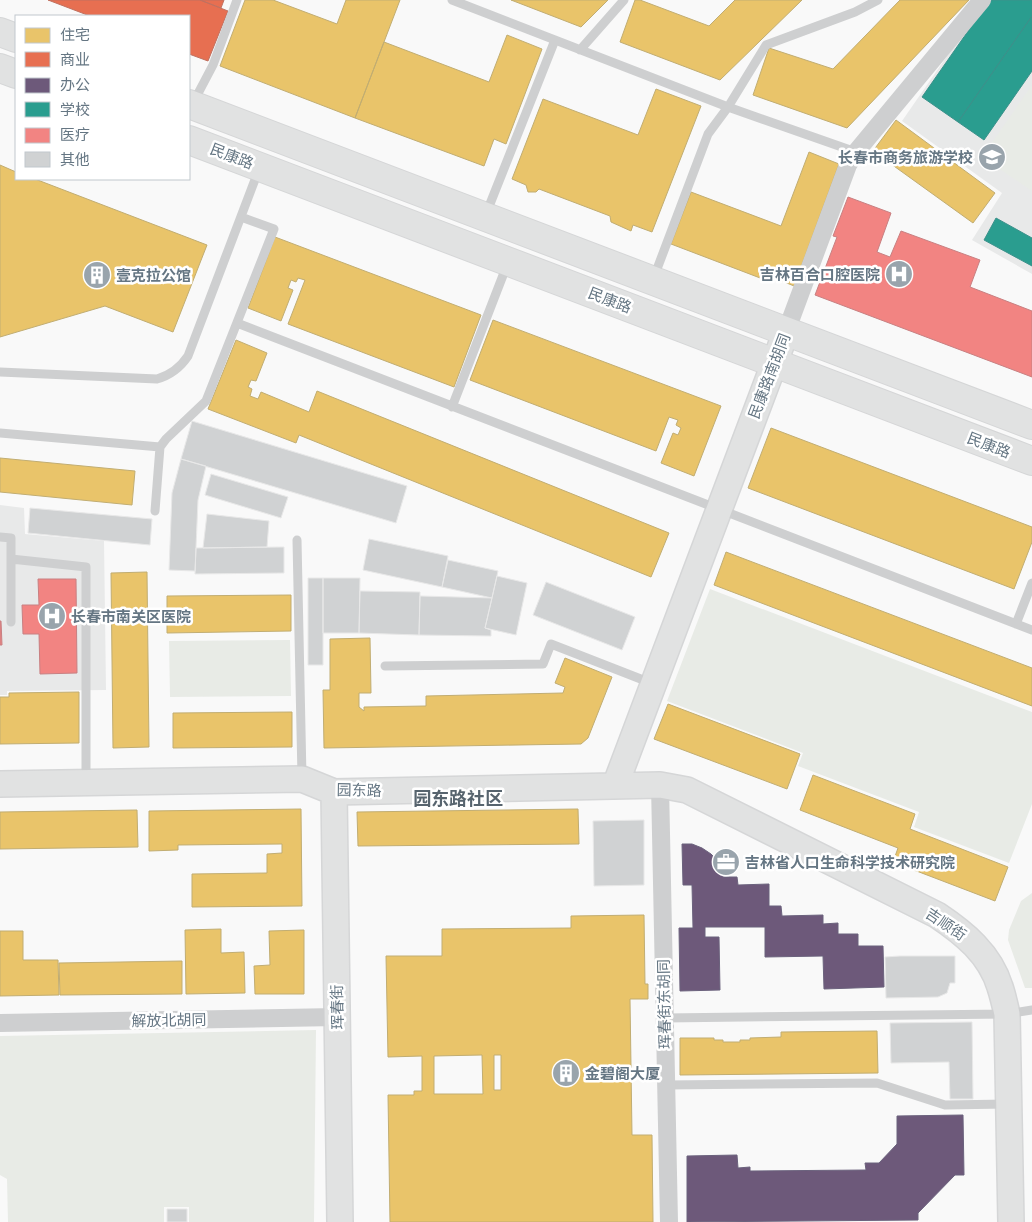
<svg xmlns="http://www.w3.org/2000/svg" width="1032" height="1222" font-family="'PT Sans','Noto Sans SC',sans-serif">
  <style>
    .built { fill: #e8e9e9 }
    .green { fill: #e8ebe6 }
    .homes { fill: #e9c46a; stroke: #c1ad72; fill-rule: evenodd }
    .shops { fill: #e76f51; stroke: #c07160 }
    .offices { fill: #6d597a; stroke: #6b627d }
    .schools { fill: #2a9d8f; stroke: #3c918b }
    .health { fill: #f28482; stroke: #c88082 }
    .building { fill: #d0d2d3; stroke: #e8e8e8 }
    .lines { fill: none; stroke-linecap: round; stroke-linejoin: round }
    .secondary-casing { stroke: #d5d6d7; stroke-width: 28 }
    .primary-casing { stroke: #d5d6d7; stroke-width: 30 }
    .lane { stroke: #cecfd0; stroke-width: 9 }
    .street { stroke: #cecfd0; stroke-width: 18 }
    .secondary { stroke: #e1e2e2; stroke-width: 25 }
    .primary { stroke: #e1e2e2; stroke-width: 28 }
    .labels { text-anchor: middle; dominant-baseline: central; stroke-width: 5; stroke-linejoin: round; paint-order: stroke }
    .street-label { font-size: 15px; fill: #657683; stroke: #fff }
    .poi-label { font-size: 15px; font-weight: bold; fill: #657683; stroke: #fff; text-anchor: start }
    .quarter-label { font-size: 18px; font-weight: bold; fill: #57646e; stroke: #fff }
  </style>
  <rect width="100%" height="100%" fill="#f9f9f9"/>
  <path class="built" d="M988 0H1032V274L972 240 1002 193 902 121 972 20Z
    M0 505 24 508 25 534 104 541 106 690 7 691V695H0Z"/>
  <path class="green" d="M1032 85V191L982 157Z
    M710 589 1032 712V804L1009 863 914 827 919 812 798 766 803 753 667 701Z
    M290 640 291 696 170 697 169 641Z
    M1032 893V988H1025L1008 940 1009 930 1021 901Z
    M316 1030 314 1222H189V1207H164V1222H8L7 1179 0 1175V1036Z"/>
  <path class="homes" d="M245 0H273L337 24 346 0H400L355 118 220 66Z
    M511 0H608L581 27Z
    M635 0H640L709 26 735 0H802L720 80 620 42Z
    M900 0H969L847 128 753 95 769 48 833 69Z
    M507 35 542 49 506 144 494 139 484 166 355 118 384 42 489 82Z
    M656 89 701 106 652 232 633 225 631 231 611 222 610 216 539 189 536 192H528L526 185 512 179 543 99 638 135Z
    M896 120 995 193 973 223 873 151Z
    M809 152 839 164 794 286 770 276 768 281 671 244 691 192 781 226Z
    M0 165 16 172V179H35L207 245 173 332 105 306 0 337Z
    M275 237 481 315 454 387 288 324 305 280 298 278 296 282 291 280 288 288 293 290 281 321 248 308Z
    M493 320 721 406 694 476 661 463 673 433 678 435 681 428 676 425 678 420 669 417 656 451 470 380Z
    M236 340 267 353 256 381 251 380 248 387 252 389 250 396 258 399 261 392 309 412 317 391 669 533 651 577 299 435 296 443 208 409Z
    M771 428 1032 527V542L1014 589 748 488Z
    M0 458 135 471 132 505 0 492Z
    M726 552 1032 668V706L714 585Z
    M147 572 149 747 113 748 111 573Z
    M291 595V631L167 633V596Z
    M370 638 371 693H359V707L364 711V707L426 706V696L563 693 565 687 555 683 565 658 612 677 588 738 581 744 324 748 323 690H330V639Z
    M79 692V743L0 744V697H9V693Z
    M668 704 800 754 787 789 654 739Z
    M292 712V747L173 748V713Z
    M813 775 915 814 910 829 1008 867 995 901 893 862 898 848 800 810Z
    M301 809 302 906 192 907V874L267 873V854L282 853V844L178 845V850L149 851V811Z
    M578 809 579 844 358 846 357 812Z
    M137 810 138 847 0 849V812Z
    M644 915 645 984H648V999H630L632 1135H652L653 1222H390L388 1095H414V1091H422V1056L388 1057 386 956H442V929L571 928V916ZM482 1055 483 1094H434V1056ZM494 1055H501V1090H494Z
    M221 929V953L244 952 245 993 186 994 185 930Z
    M304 930V994H255L254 966 270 965 269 931Z
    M0 931H23V960H58L59 995 0 996Z
    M182 961V994L60 995 59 963Z
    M877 1031 878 1073 680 1075V1038H714V1040H723V1042H740V1040H750V1038L781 1037V1032Z"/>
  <path class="shops" d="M48 0H200L228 11 208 61 189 54V16H90Z
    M200 0H224L221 8Z"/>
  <path class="offices" d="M682 844H692L702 848 711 854 717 860 723 877H737L738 885 769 884V906H781L782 916 823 915V924L838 923V934H858V946H883L884 987 824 989 823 956 765 957V927H705V937H719L720 990 680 991 679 928H693L692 885H683Z
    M963 1115 964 1175H955L918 1213V1220L687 1222V1156L737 1155 738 1168 750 1167V1171L866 1170 865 1163H879L897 1144V1116Z"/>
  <path class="schools" d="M992 0H1032V16L958 122 922 97 975 21Z
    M1032 16V71L984 140 958 122Z
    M996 218 1032 238V266L984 240Z"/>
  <path class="health" d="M848 197 891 213 877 252 890 257 901 231 980 260 970 287 1032 311V377L815 295 837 237 833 236Z
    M38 579H76L77 673 40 674 39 634H23L22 605H39Z
    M0 621H1L2 645H0Z"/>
  <path class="building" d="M192 421 407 486 396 523 181 459Z
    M181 459 206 466 198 500 195 571 169 570 172 493Z
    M211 474 288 497 281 518 205 495Z
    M30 508 152 519 150 545 28 533Z
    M207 514 269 521 267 547 203 548Z
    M369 539 448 556 442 587 363 570Z
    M284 547V573L195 574 196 548Z
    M448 560 498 571 492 598 442 587Z
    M497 576 527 583 516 635 485 628Z
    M308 578H323V665H308Z
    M323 578H360L359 633H323Z
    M546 582 635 617 622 650 533 615Z
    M360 591 420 592 419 635 359 633Z
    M420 596 492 598 485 628 491 630V636L419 635Z
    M644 820V885L594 886 593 821Z
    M900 956H955V983H950L947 993 938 997 886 998 885 957Z
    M972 1022 973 1099H950L949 1062 891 1063 890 1023Z
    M167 1209H187V1222H167Z"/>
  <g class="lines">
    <g class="secondary-casing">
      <path id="secondary" d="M0 784 302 779 334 792 660 785 687 790 937 915C964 933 990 954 1000 987 1003 996 1005 1005 1007 1014L1011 1222
        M615 786 786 332
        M334 792 340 1222"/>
    </g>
    <g class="primary-casing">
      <path id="primary" d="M0 32 16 38
        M0 68 16 74
        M189 104 1032 425
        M189 140 1032 461"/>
    </g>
    <path class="lane" d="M452 0 728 107 856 152
      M580 50 624 0
      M193 103 213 65 237 0
      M486 214 555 40
      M654 277 708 134 728 107 766 45 855 12 878 0
      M237 323 1032 630
      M0 372 157 379C171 375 180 368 188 356L259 169
      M452 407 507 265
      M0 433 160 447
      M155 511 160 447 166 439 206 401 274 229 241 217
      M0 537 11 538V622
      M297 540 302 777
      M11 559 86 567V781
      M1016 624 1032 583
      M385 666 543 664 551 644 651 683
      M665 1018 1007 1014 1032 1010
      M666 1085 877 1083 945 1105 1007 1104"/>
    <path class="street" d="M786 332 848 165 856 152 982 0
      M660 785 669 1222
      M0 1023 337 1017"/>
    <use href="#secondary" class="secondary"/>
    <use href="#primary" class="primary"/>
  </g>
  <defs>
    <g id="school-disc" transform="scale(1.4375)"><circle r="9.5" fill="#99a4ac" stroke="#fff"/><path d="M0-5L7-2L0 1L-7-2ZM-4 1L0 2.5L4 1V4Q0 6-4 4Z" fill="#fff"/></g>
    <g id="hospital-disc" transform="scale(1.4375)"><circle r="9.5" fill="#99a4ac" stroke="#fff"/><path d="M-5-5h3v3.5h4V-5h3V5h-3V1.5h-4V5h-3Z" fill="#fff"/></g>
    <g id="building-disc" transform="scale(1.4375)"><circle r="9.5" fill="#99a4ac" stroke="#fff"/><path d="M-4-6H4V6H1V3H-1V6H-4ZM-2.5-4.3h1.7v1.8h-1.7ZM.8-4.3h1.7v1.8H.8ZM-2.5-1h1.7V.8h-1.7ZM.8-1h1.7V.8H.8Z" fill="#fff"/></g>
    <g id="office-disc" transform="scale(1.4375)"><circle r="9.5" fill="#99a4ac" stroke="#fff"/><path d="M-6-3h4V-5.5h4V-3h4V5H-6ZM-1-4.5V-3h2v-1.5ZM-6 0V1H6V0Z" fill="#fff"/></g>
  </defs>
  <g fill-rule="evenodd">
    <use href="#school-disc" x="992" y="157"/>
    <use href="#hospital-disc" x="899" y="274"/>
    <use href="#building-disc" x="97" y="275"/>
    <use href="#hospital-disc" x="52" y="616"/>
    <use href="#office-disc" x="726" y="862"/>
    <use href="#building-disc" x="566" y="1073"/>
  </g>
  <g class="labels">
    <g class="street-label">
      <text transform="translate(232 156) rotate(21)">民康路</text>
      <text transform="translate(610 300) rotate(21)">民康路</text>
      <text transform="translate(769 376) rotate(-69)">民康路南胡同</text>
      <text transform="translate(989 445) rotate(21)">民康路</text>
      <text transform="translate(359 790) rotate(1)">园东路</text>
      <text transform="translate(946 924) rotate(34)">吉顺街</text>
      <text transform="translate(664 1004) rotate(-91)">珲春街东胡同</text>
      <text transform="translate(337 1007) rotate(-91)">珲春街</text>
      <text transform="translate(169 1020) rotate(-1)">解放北胡同</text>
    </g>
    <g class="poi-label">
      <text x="973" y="157" text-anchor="end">长春市商务旅游学校</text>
      <text x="880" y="274" text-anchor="end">吉林百合口腔医院</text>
      <text x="116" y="275">壹克拉公馆</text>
      <text x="71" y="616">长春市南关区医院</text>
      <text x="745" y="862">吉林省人口生命科学技术研究院</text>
      <text x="585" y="1073">金碧阁大厦</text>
    </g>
    <g class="quarter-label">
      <text x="458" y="798">园东路社区</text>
    </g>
  </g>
  <rect x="15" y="15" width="175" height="165" fill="#ffffff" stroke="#c1c8cd"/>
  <rect x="25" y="28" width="25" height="15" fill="#e9c46a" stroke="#c1c8cd"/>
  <text x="60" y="40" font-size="15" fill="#657683">住宅</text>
  <rect x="25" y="52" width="25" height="15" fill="#e76f51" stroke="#c1c8cd"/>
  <text x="60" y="65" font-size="15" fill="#657683">商业</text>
  <rect x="25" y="78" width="25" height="15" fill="#6d597a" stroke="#c1c8cd"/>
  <text x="60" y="90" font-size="15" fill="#657683">办公</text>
  <rect x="25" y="102" width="25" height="15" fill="#2a9d8f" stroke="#c1c8cd"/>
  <text x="60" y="115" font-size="15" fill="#657683">学校</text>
  <rect x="25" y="128" width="25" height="15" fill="#f28482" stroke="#c1c8cd"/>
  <text x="60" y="140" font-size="15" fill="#657683">医疗</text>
  <rect x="25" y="152" width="25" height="15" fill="#d0d2d3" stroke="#c1c8cd"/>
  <text x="60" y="165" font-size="15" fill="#657683">其他</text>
</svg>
